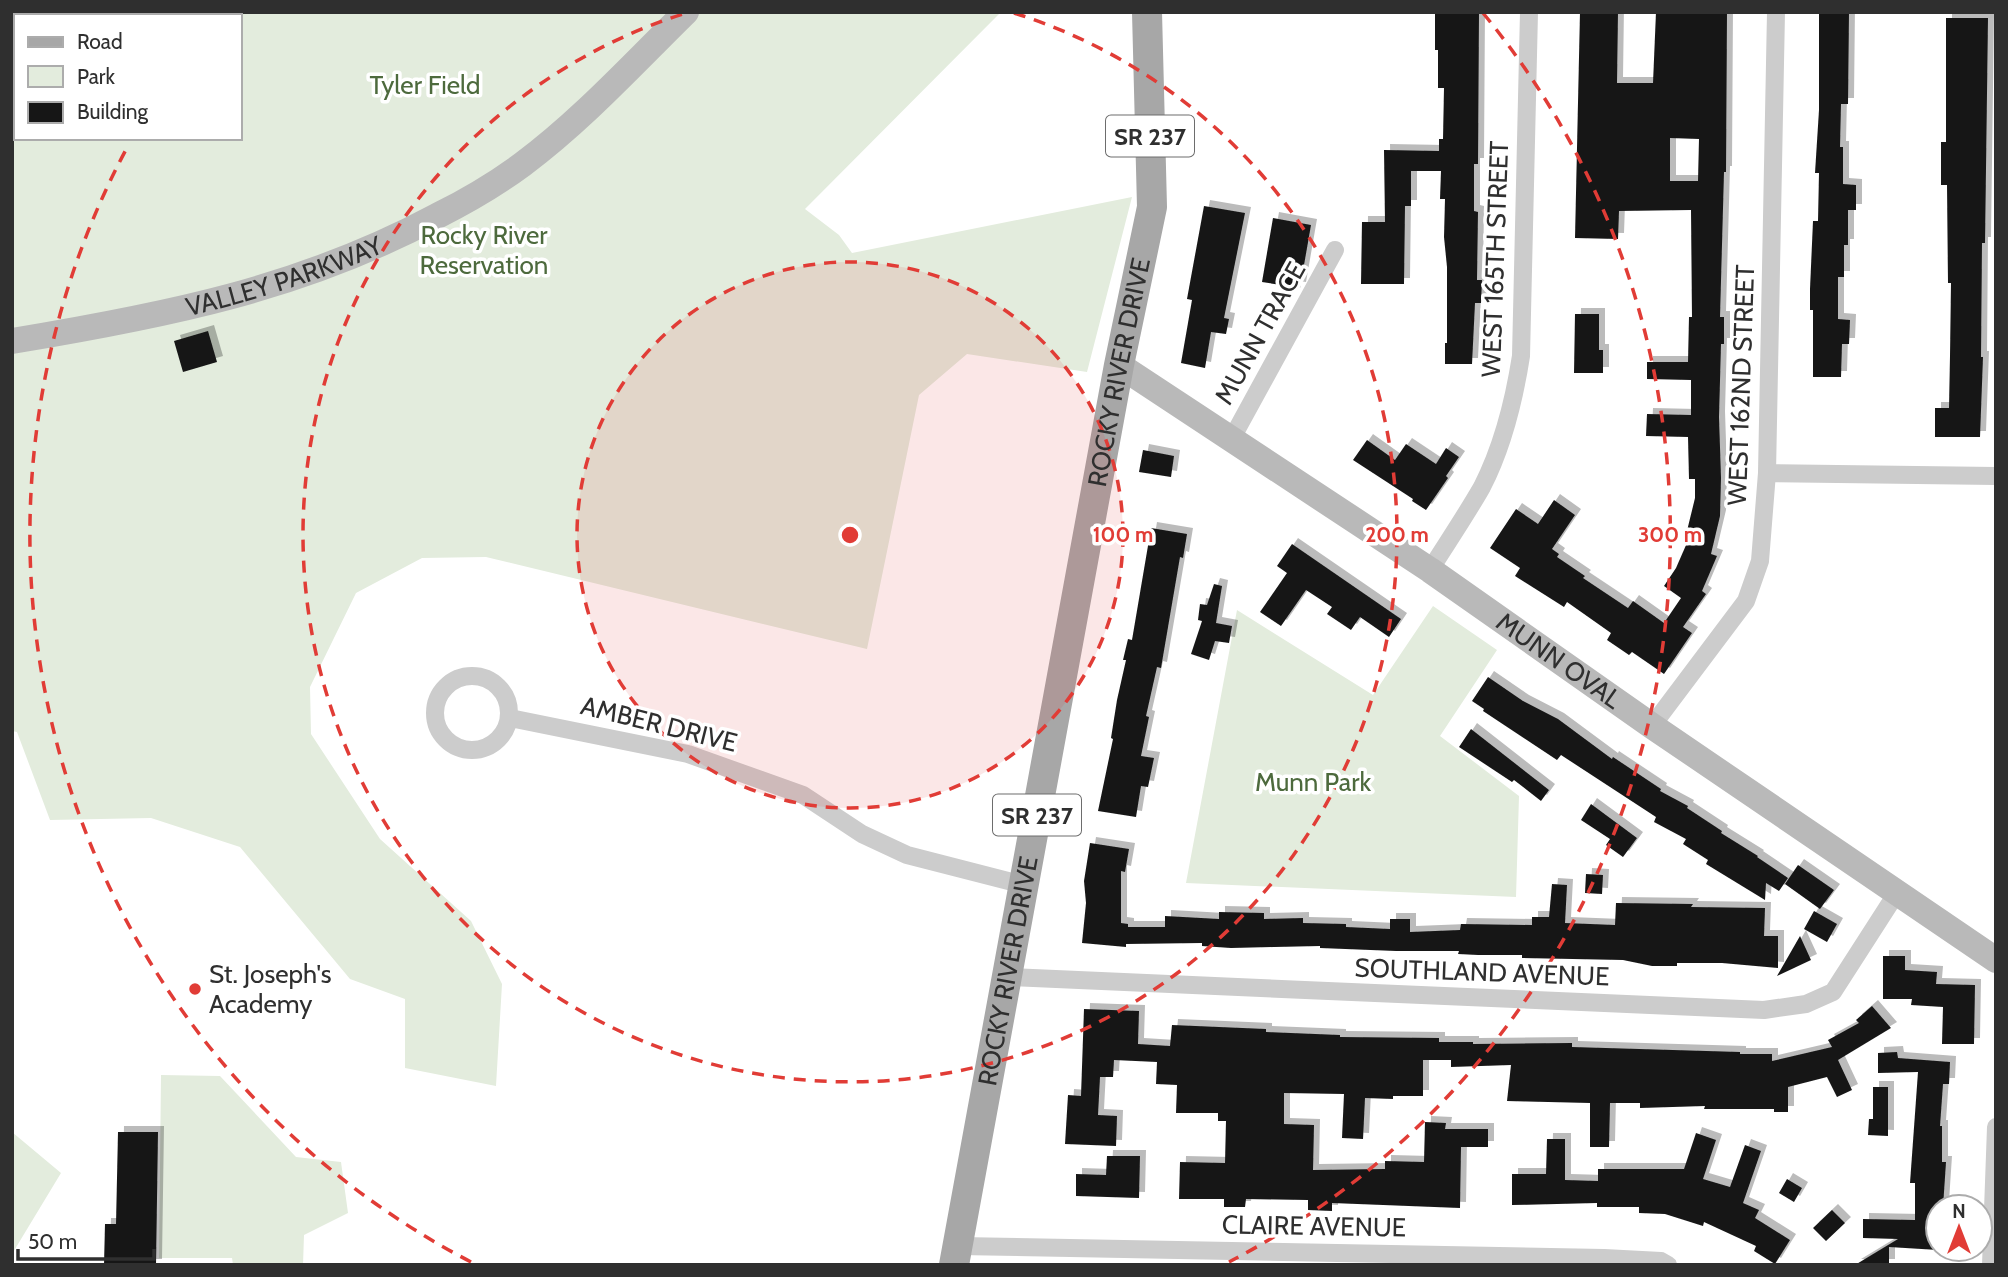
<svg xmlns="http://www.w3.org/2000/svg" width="2008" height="1277" font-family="Cabin,sans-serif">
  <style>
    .green { fill: #e3ecdd; fill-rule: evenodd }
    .building { fill: #161616; fill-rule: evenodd; filter: url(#shadow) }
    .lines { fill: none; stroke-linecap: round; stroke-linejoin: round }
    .street { stroke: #ccc; stroke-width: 18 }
    .secondary { stroke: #b9b9b9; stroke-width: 26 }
    .primary { stroke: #a7a7a7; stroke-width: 30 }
    .ring { fill: none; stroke: #e13c36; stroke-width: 3.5; stroke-dasharray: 12 9 }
    .poi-dot { fill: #e13c36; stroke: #fff; stroke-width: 2.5 }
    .labels { text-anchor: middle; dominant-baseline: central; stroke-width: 7; stroke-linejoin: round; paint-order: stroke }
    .shield { fill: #fff; stroke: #6d6d6d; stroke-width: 2 }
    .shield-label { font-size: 24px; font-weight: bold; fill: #2f2f2f }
    .park-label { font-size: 26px; fill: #4d6a3d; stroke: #fff }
    .street-label { font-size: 26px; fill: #2f2f2f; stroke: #fff }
    .poi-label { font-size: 26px; fill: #2f2f2f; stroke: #fff; text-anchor: start }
    .centre { fill: #e13c36; stroke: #fff; stroke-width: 3.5 }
    .ring-label { font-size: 21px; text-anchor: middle; font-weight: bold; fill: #e13c36; stroke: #fff; stroke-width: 7; stroke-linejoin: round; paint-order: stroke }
  </style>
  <defs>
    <filter id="shadow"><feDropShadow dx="6" dy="-6" stdDeviation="0" flood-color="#0004"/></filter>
  </defs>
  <rect width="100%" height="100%" fill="#fff"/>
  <path class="green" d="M12 12H1001L805 209 839 235 852 253 1132 197 1087 372 967 354 919 395 867 649 486 557 422 558 356 593 310 687 311 734 380 839 471 921 502 984 496 1086 405 1068V999L350 979 240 847 151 818 50 820 17 732 12 731ZM16 16H240V138H16Z
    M1433 606 1497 650 1440 736 1519 796 1516 897 1186 883 1237 610 1373 695Z
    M161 1075 220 1076 296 1157 341 1162 348 1213 304 1235 303 1265H233L232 1258H159Z
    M12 1132 61 1173 12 1254Z"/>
  <path class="building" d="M1435 12H1479L1478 164H1474V211L1478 212 1477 280H1482L1481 303H1475L1472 364H1445V343H1447V267L1444 237 1445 199H1440L1441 171H1411V206H1405L1404 284H1361L1362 222H1385L1384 150 1439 151V139H1443L1444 88H1438V50H1435Z
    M1580 12H1618L1617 83H1653L1656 12H1727L1726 172H1724L1720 317H1724V344H1721L1719 417 1721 478 1720 516 1711 554 1717 556 1702 591 1706 594 1683 627 1692 633 1664 674 1632 652 1629 655 1607 640 1611 633 1567 602 1564 607 1515 576 1520 568 1490 548 1516 509 1538 524 1554 500 1575 515 1552 549 1559 554 1557 557 1585 576 1583 578 1628 608 1633 601 1664 623 1681 598 1664 586 1676 568 1690 536 1686 535 1695 498V479H1689L1688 437 1646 436 1647 414 1691 415V380L1647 379V362H1688L1689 317H1692L1691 210 1619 211 1618 239 1575 238ZM1670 138 1699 139 1698 181H1670Z
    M1819 12H1849L1848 104H1841L1840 147H1843V184L1856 185V210H1848V245H1844V277H1838V319L1850 320 1849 344H1842L1841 377H1813V310H1810V289L1813 221H1818L1819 173H1815L1819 110Z
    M1946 18H1988L1985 243H1982L1981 357H1983L1980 437H1935V408H1949L1950 356 1951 283H1948L1947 185H1941V142H1946Z
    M1204 206 1245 213 1224 318 1229 319 1226 334 1211 332 1205 368 1181 363 1192 300 1187 299Z
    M1273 218 1311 225 1300 288 1262 282Z
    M1575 314H1599V350H1603V373H1574Z
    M208 331 217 362 183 372 174 341Z
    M1367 440 1395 460 1406 444 1436 464 1446 448 1459 457 1446 476 1448 478 1426 510 1412 501 1413 499 1353 460Z
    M1143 450 1174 456 1171 477 1139 472Z
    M1151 528 1187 534 1183 558 1180 557 1161 668 1157 667 1146 716 1149 717 1141 756 1154 758 1148 787 1141 786 1136 817 1098 811 1113 739 1111 738 1117 700 1126 660H1123L1128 639 1132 640Z
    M1292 544 1401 619 1389 637 1360 617 1351 630 1327 614 1332 607 1306 590 1281 626 1260 612 1287 573 1277 566Z
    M1214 584 1222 586 1216 623 1232 626 1229 643 1215 641 1209 660 1191 654 1202 621 1198 620 1200 604 1207 605Z
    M1488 677 1523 701 1558 719 1612 759 1613 757 1661 789 1660 791 1688 806 1687 808 1722 831 1721 833 1758 856 1757 857 1788 878 1779 891 1766 883 1765 900 1706 864 1708 860 1683 844 1686 839 1654 822 1656 817 1561 755 1557 760 1483 711 1484 709 1472 701Z
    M1471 729 1549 790 1541 801 1514 780 1512 782 1459 747Z
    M1591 804 1637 838 1623 857 1606 845 1610 839 1581 820Z
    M1090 843 1129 849 1125 872 1121 871V923L1128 924V927H1165V916L1219 919V912L1264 913V919L1303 918V923L1346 924V927L1390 929V919H1410V932L1460 930 1461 924 1532 925V917H1549L1552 884 1567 885 1565 923 1615 925 1616 903 1693 904 1691 907 1765 908 1764 936H1778V968L1722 963H1677V966H1652L1623 960 1522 958V955H1478L1458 954 1459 951H1396L1320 948V946L1231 948 1202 946V943L1126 944V947L1082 943 1086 903 1084 881Z
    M1798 865 1834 890 1820 909 1785 884Z
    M1586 874 1603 875 1602 894 1585 893Z
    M1814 911 1837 924 1827 942 1804 929Z
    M1800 936 1811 960 1777 976Z
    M1883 956H1905V970L1937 972 1936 984 1975 985 1974 1044H1942L1943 1007 1911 1005 1912 999H1883Z
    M1872 1006 1891 1028 1838 1060 1852 1090 1837 1097 1827 1077 1788 1087V1112H1774V1109H1704L1705 1106 1640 1108V1103H1610L1609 1147H1590V1103L1507 1101 1511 1065 1451 1067V1060H1423V1096H1393V1099L1365 1098 1363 1139 1342 1138 1344 1094 1284 1093V1124L1314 1125 1313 1170 1385 1169V1161L1424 1162 1425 1122 1446 1123 1445 1129H1488V1147H1461L1460 1208 1332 1203V1211L1308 1210V1200L1246 1199 1245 1207H1224V1199H1179L1180 1162 1225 1163 1226 1121H1218V1113H1176L1177 1085 1156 1084 1157 1062 1114 1060 1113 1077H1100L1098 1115 1117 1116 1116 1146 1065 1144 1068 1095 1081 1096 1084 1009 1139 1011 1138 1044 1170 1046 1172 1025 1266 1029V1032L1340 1035V1037L1439 1038V1042H1473V1044L1572 1043V1047L1740 1052V1054H1772V1061L1832 1047 1828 1040 1859 1023 1856 1020Z
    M1897 1052 1898 1058 1950 1062 1949 1084H1943L1940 1126H1942V1162H1946L1943 1207H1938V1250L1889 1247V1265H1855L1898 1239 1863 1238V1219L1915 1220V1183H1910L1918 1072 1878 1073V1053Z
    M1873 1087H1888V1136L1868 1135 1869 1119H1873Z
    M118 1132H158L156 1265H104L105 1224H116Z
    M1696 1133 1716 1140 1703 1179 1730 1187 1745 1145 1761 1151 1743 1203 1759 1210 1755 1218 1790 1240 1775 1264 1754 1251 1756 1246 1704 1222 1703 1226 1665 1214 1639 1213V1207H1597V1203L1512 1205V1174H1546L1547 1139H1565V1180L1598 1181V1169H1684Z
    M1107 1156H1140L1139 1198 1076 1196V1174L1106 1175Z
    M1787 1179 1802 1188 1794 1202 1779 1193Z
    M1832 1210 1845 1223 1826 1241 1813 1228Z"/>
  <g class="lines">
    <path class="street" d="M1231 440 1335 250
      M1767 473 1996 476
      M1430 570C1447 543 1466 515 1482 487 1503 446 1514 401 1521 356L1529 12
      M435 713a37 37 0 1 1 74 0a37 37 0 1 1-74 0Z
      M510 718 688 754 803 795 862 834 907 855 1024 885
      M1652 726 1746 601 1760 561 1767 473 1776 12
      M1009 977 1764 1010 1806 1004 1833 992 1896 894
      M958 1246 1604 1258 1661 1261 1668 1265
      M1991 1265 1996 1127"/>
    <g class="secondary">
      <path id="s1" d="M12 341C163 316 301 289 437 216 467 201 496 184 523 164 582 120 633 64 686 12"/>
      <path id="s2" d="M1119 365 1430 570 1652 726 1996 960"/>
    </g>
    <path class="primary" id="s3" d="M954 1265 1119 365 1152 207 1147 12"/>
  </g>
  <circle cx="850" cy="535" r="273" fill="#e13c36" fill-opacity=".12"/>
  <g class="ring">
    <circle cx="850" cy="535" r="273"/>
    <path d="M1014 13A547 547 0 1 1 686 13"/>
    <path d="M471 1262A820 820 0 0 1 129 144M1483 13A820 820 0 0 1 1229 1262"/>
  </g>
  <circle class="poi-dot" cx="195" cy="989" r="7"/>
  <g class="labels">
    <g class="shield">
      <rect x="1106" y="115.5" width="88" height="41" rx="5"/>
      <rect x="993" y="794.5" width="88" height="41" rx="5"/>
    </g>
    <g class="shield-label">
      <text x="1150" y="136">SR 237</text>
      <text x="1037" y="815">SR 237</text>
    </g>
    <g class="park-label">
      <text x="425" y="85">Tyler Field</text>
      <text x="484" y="235">Rocky River<tspan x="484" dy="30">Reservation</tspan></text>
      <text x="1313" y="782">Munn Park</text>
    </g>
    <g class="street-label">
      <text transform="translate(1495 259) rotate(-88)">WEST 165TH STREET</text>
      <text stroke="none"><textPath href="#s1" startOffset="280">VALLEY PARKWAY</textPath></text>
      <text transform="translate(1260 333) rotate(-61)">MUNN TRACE</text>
      <text stroke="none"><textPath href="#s3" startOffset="908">ROCKY RIVER DRIVE</textPath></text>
      <text transform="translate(1741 385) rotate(-88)">WEST 162ND STREET</text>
      <text stroke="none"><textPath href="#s2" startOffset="530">MUNN OVAL</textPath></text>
      <text transform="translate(659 724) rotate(14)">AMBER DRIVE</text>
      <text stroke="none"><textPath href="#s3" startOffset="299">ROCKY RIVER DRIVE</textPath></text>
      <text transform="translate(1482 972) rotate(2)">SOUTHLAND AVENUE</text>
      <text transform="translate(1314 1226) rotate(1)">CLAIRE AVENUE</text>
    </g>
    <g class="poi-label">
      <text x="209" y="974">St. Joseph's<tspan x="209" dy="30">Academy</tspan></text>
    </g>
  </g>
  <circle cx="850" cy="535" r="10" class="centre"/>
  <g class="ring-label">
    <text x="1123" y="542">100 m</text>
    <text x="1397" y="542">200 m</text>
    <text x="1670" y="542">300 m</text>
  </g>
  <rect width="2008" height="1277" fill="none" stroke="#2f2f2f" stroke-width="28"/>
  <rect x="14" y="14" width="228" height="126" fill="#ffffff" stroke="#acacac" stroke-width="2"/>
  <rect x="28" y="37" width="35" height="10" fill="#a7a7a7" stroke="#acacac" stroke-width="2"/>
  <text x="77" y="49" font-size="21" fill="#2f2f2f">Road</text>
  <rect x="28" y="66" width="35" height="21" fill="#e3ecdd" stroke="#acacac" stroke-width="2"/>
  <text x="77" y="84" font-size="21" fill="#2f2f2f">Park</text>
  <rect x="28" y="102" width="35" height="21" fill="#161616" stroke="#acacac" stroke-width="2"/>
  <text x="77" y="119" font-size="21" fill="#2f2f2f">Building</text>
  <g transform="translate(1959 1228)"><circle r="33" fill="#ffffff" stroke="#acacac" stroke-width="2"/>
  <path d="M0-5L12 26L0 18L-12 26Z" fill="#e13c36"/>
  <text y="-10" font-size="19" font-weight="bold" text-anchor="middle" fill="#2f2f2f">N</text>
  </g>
  <path d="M18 1249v10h136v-10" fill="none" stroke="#2f2f2f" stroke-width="3.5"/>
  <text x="28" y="1249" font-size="21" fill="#2f2f2f" stroke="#ffffff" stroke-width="5" paint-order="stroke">50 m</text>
</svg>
